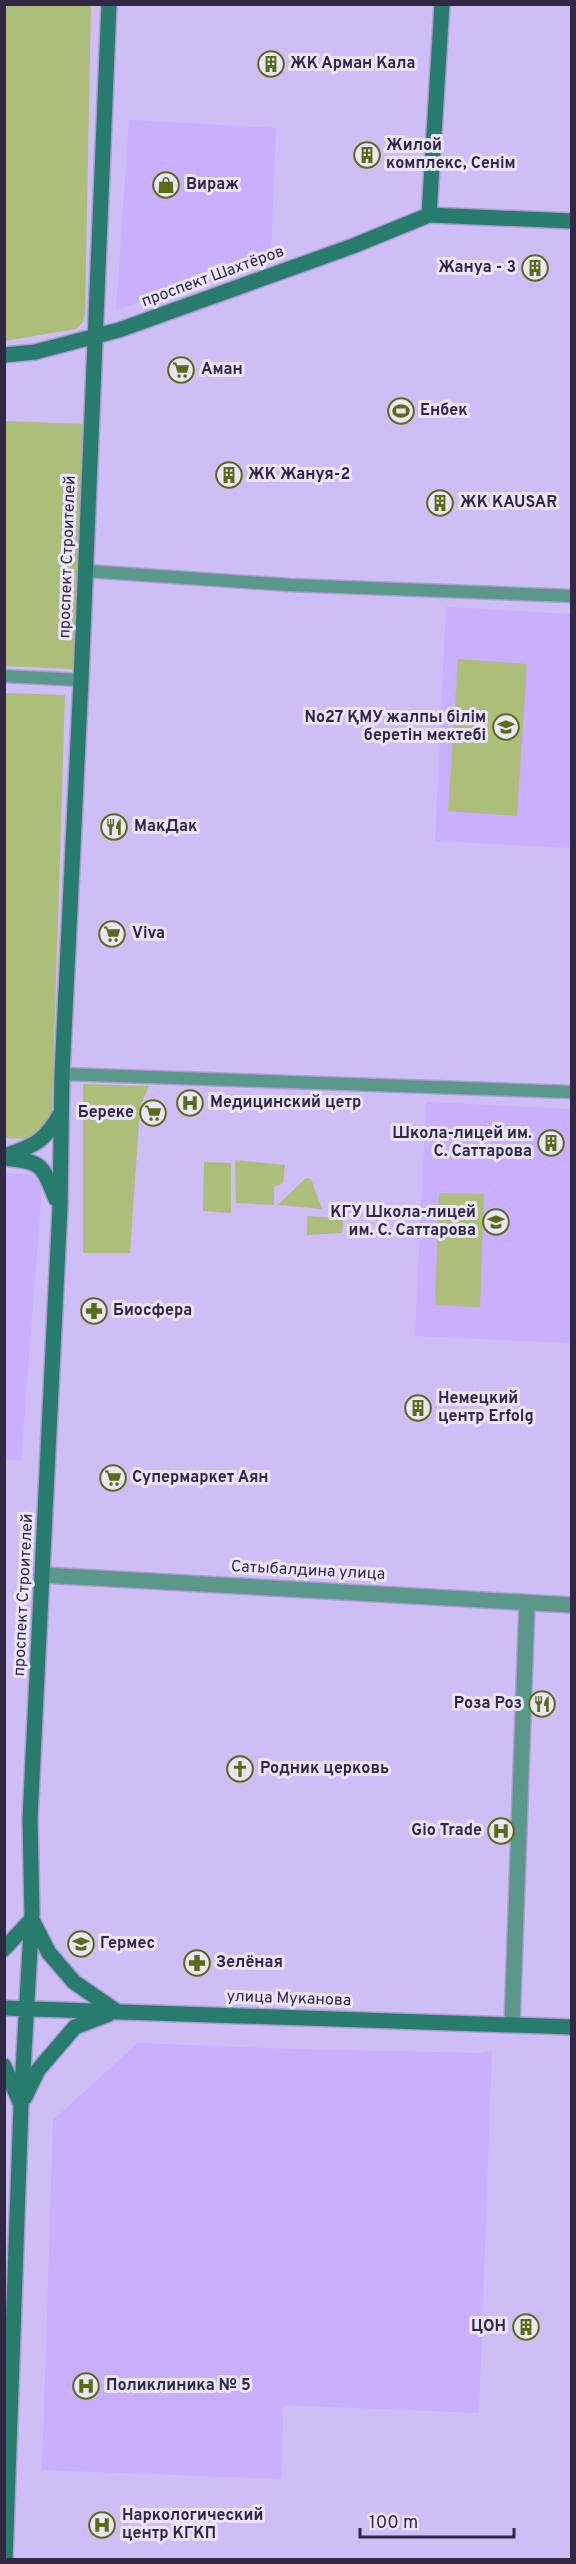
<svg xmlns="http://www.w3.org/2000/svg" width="576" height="2564" font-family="Overpass,sans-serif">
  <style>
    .built { fill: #c9affd }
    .park { fill: #adbd7a }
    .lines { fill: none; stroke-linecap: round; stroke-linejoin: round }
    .minor-casing { stroke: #ac9ccf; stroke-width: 15 }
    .tertiary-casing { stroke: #ac9ccf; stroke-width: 18 }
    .secondary-casing { stroke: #ac9ccf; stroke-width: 18 }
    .minor { stroke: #59988b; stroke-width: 12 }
    .tertiary { stroke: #59988b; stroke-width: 15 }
    .secondary { stroke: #287c6e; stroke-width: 15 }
    .labels { text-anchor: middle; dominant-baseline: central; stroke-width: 6; stroke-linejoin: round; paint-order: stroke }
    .poi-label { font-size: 16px; font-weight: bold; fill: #312844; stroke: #ebe5fb; text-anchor: start }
    .street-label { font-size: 16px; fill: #312844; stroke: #ebe5fb }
  </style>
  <rect width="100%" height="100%" fill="#cfbdf6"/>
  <path class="built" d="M129 120 276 128 271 255 116 310Z
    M446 607 571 614V848L435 841Z
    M426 1102 571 1109V1343L415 1336Z
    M4 1173 43 1175 21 1461 5 1459Z
    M138 2043 291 2049 481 2053 492 2050 479 2413 283 2405 282 2479 42 2470 53 2120Z"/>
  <path class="park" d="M5 4 91 5 85 312 83 322 76 329 5 341Z
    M5 421 84 424 73 669 5 666Z
    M458 659 527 664 517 816 448 811Z
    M5 693 65 695 52 1111C41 1141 35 1140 5 1138Z
    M83 1084 149 1086 140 1107 130 1253H83Z
    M235 1160 285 1165 283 1183 274 1187V1205L236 1203Z
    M204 1162 231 1163V1213L203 1211Z
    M306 1178 311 1179 322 1209 278 1205Z
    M439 1193 484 1194 480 1307 435 1305Z
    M307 1216 343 1218 342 1233 307 1235Z"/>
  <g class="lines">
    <g class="minor-casing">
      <path id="minor" d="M86 571 290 585 572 596
        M4 676 81 680
        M62 1074 572 1092"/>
    </g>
    <g class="tertiary-casing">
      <path id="tertiary" d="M43 1575 572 1605
        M512 2025 527 1603"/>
    </g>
    <g class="secondary-casing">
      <path id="secondary" d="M429 215 442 4
        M4 355 35 352 119 330 353 246 429 215 572 221
        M4 1156C35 1146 45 1141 61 1113
        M4 1158C44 1162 41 1164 56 1199
        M33 1922 49 1953 74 1982 116 2011
        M4 1949 32 1919
        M4 2008 572 2027
        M4 2066 20 2102
        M25 2097 38 2070 75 2027 109 2014
        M5 2560 21 2105 32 1914 30 1819 60 1207 62 1074 81 680 109 4"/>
    </g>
    <use href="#minor" class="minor"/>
    <use href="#tertiary" class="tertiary"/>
    <use href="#secondary" class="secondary"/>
  </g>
  <defs>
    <g id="building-ring" transform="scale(1.35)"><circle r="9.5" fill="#ebe5fb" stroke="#5c6b15" stroke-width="1.5"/><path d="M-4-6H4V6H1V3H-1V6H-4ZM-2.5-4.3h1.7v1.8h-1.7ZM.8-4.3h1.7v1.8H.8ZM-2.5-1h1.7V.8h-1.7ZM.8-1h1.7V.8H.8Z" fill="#5c6b15"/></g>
    <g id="shop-ring" transform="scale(1.35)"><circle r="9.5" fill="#ebe5fb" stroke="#5c6b15" stroke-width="1.5"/><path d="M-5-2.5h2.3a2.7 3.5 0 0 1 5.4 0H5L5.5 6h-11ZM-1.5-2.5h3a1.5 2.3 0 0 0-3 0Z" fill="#5c6b15"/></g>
    <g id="supermarket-ring" transform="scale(1.35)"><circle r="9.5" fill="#ebe5fb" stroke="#5c6b15" stroke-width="1.5"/><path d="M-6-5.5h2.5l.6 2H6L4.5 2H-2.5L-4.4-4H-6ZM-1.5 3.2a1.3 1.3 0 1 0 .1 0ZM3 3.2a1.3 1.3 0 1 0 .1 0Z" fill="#5c6b15"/></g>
    <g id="stadium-ring" transform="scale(1.35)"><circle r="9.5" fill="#ebe5fb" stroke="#5c6b15" stroke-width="1.5"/><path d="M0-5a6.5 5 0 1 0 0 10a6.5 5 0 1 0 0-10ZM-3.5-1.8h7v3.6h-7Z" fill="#5c6b15"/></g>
    <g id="school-ring" transform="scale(1.35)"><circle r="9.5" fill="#ebe5fb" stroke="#5c6b15" stroke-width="1.5"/><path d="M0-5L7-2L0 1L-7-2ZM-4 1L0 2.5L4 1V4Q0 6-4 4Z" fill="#5c6b15"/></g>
    <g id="restaurant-ring" transform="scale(1.35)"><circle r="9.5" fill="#ebe5fb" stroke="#5c6b15" stroke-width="1.5"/><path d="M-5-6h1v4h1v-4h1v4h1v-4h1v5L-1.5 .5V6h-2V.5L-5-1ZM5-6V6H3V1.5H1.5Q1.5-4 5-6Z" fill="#5c6b15"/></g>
    <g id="hospital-ring" transform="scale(1.35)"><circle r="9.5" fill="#ebe5fb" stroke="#5c6b15" stroke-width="1.5"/><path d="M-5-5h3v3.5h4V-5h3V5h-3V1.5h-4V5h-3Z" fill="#5c6b15"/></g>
    <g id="pharmacy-ring" transform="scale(1.35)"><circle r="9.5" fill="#ebe5fb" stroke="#5c6b15" stroke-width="1.5"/><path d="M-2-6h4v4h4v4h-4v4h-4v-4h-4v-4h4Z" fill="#5c6b15"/></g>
    <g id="church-ring" transform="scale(1.35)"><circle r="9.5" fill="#ebe5fb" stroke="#5c6b15" stroke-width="1.5"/><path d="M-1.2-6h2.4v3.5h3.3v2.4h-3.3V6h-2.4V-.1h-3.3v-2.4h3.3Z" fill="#5c6b15"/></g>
  </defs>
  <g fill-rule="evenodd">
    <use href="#building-ring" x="271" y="64"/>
    <use href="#building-ring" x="367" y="155"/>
    <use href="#shop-ring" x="166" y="185"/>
    <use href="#building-ring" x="535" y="268"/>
    <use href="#supermarket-ring" x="181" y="370"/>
    <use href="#stadium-ring" x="401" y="411"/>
    <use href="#building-ring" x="229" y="475"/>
    <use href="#building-ring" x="440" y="503"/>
    <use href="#school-ring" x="506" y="727"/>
    <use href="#restaurant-ring" x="114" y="827"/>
    <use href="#supermarket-ring" x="112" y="934"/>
    <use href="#hospital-ring" x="190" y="1103"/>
    <use href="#supermarket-ring" x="153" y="1113"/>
    <use href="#building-ring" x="551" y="1143"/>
    <use href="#school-ring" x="496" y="1222"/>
    <use href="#pharmacy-ring" x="94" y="1311"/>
    <use href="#building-ring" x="418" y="1408"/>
    <use href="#supermarket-ring" x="113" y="1478"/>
    <use href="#restaurant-ring" x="542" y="1704"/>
    <use href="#church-ring" x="240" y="1769"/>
    <use href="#hospital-ring" x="501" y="1831"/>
    <use href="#school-ring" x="81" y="1944"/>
    <use href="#pharmacy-ring" x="197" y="1963"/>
    <use href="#building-ring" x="526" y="2327"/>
    <use href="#hospital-ring" x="86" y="2386"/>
    <use href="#hospital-ring" x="102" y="2525"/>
  </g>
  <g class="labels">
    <g class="poi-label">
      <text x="290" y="64">ЖК Арман Кала</text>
      <text x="386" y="146">Жилой<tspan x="386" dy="18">комплекс, Сенiм</tspan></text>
      <text x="186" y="185">Вираж</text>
      <text x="516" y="268" text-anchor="end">Жануа - 3</text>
      <text x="201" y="370">Аман</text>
      <text x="420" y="411">Енбек</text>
      <text x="248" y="475">ЖК Жануя-2</text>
      <text x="460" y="503">ЖК KAUSAR</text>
      <text x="486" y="718" text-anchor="end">No27 ҚМУ жалпы білім<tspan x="486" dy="18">беретін мектебі</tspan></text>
      <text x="134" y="827">МакДак</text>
      <text x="132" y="934">Viva</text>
      <text x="210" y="1103">Медицинский цетр</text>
      <text x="134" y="1113" text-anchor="end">Береке</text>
      <text x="532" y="1134" text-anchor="end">Школа-лицей им.<tspan x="532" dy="18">С. Саттарова</tspan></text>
      <text x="476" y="1213" text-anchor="end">КГУ Школа-лицей<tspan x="476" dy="18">им. С. Саттарова</tspan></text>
      <text x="113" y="1311">Биосфера</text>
      <text x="438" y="1399">Немецкий<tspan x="438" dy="18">центр Erfolg</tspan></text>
      <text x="132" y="1478">Супермаркет Аян</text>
      <text x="522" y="1704" text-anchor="end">Роза Роз</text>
      <text x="260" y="1769">Родник церковь</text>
      <text x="482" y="1831" text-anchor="end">Gio Trade</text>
      <text x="100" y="1944">Гермес</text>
      <text x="216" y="1963">Зелёная</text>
      <text x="506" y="2327" text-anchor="end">ЦОН</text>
      <text x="106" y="2386">Поликлиника № 5</text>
      <text x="122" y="2516">Наркологический<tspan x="122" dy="18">центр КГКП</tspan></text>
    </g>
    <g class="street-label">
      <text transform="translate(213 277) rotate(-20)">проспект Шахтёров</text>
      <text transform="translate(68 557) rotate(-88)">проспект Строителей</text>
      <text transform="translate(308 1571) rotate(3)">Сатыбалдина улица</text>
      <text transform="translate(24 1595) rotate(-87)">проспект Строителей</text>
      <text transform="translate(289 1999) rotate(2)">улица Муканова</text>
    </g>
  </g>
  <rect width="576" height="2564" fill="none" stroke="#312844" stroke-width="12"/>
  <path d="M360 2528v9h154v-9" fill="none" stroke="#312844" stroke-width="3"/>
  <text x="369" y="2528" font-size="18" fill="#312844" stroke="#ebe5fb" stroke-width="4.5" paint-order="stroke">100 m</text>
</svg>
